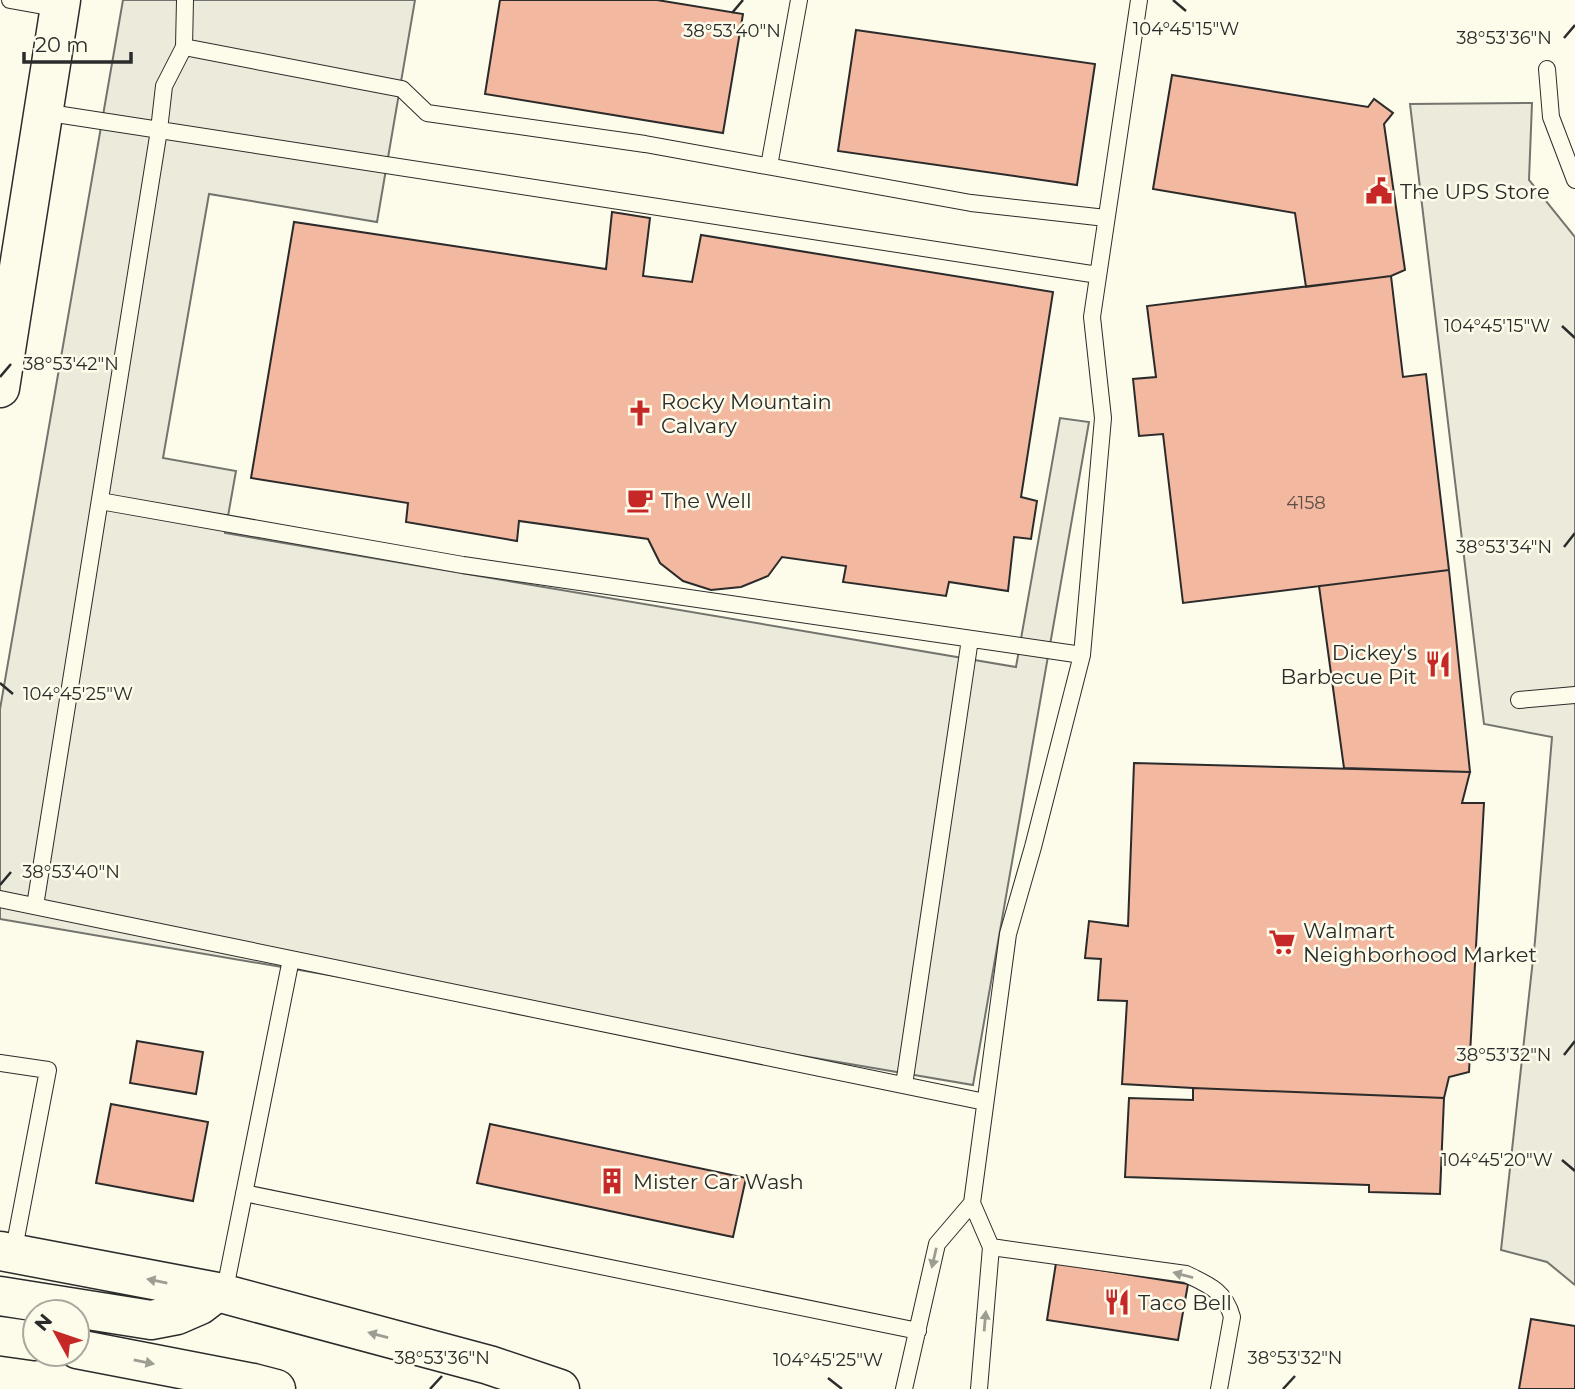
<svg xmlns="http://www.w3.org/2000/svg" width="1575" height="1389" font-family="Montserrat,sans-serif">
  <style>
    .parking { fill: #eceadb; stroke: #74746e; stroke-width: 2 }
    .building { fill: #f2b8a0; stroke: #2b2b2b; stroke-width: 2 }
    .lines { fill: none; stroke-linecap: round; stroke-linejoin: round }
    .service-casing { stroke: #2b2b2b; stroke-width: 18 }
    .tertiary-casing { stroke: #2b2b2b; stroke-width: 41 }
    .trunk-casing { stroke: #2b2b2b; stroke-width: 41 }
    .service { stroke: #fdfbea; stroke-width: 16 }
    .tertiary { stroke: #fdfbea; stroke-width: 38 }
    .trunk { stroke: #fdfbea; stroke-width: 38 }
    .oneway { fill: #9e9d94 }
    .ticks { fill: none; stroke: #2b2b2b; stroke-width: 2.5 }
    .labels { text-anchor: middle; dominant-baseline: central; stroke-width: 5; stroke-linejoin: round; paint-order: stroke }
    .number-label { font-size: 18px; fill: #5d4e48 }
    .poi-label { font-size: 21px; fill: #2b2b2b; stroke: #fdfbea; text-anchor: start }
    .ticks-label { font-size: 18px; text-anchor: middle; fill: #2b2b2b; stroke: #fdfbea; stroke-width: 5; stroke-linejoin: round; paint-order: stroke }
  </style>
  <rect width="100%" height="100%" fill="#fdfbea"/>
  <path class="parking" d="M123 0H415L377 222 209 194 163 458 236 471 225 533 1016 667 1060 418 1089 422 973 1085 0 919V709Z
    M1532 103 1529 180 1575 237V1285L1547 1262 1501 1250 1535 941 1552 737 1484 724 1410 104Z"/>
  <path class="building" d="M500 0H657L743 14 723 133 485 94Z
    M856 30 1095 64 1077 185 838 151Z
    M1172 75 1368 107 1374 99 1393 113 1384 124 1405 270 1391 276 1306 287 1295 213 1153 189Z
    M612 212 650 218 643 276 692 282 701 235 1053 292 1021 497 1037 501 1031 539 1014 537 1008 591 949 582 946 596 843 582 846 566 782 557 768 576 741 587 711 590 683 581 660 563 648 539 519 521 517 541 406 522 408 503 251 478 294 222 606 269Z
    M1391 276 1403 377 1426 374 1449 570 1183 603 1163 434 1139 436 1133 379 1156 377 1147 306Z
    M1449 570 1470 772 1344 768 1319 586Z
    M1134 763 1470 772 1462 803H1484L1469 1072 1449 1077 1444 1098 1193 1088 1122 1084 1127 1001 1098 1000 1101 959 1085 958 1089 921 1128 926Z
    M137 1041 203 1052 196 1094 130 1083Z
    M1193 1088 1444 1098 1440 1194 1369 1192V1185L1125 1177 1129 1098 1193 1100Z
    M111 1104 208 1122 193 1201 96 1183Z
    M490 1124 746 1178 733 1237 477 1183Z
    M1056 1263 1188 1284 1178 1340 1047 1320Z
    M1531 1319 1575 1326V1389H1519Z"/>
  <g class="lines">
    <g class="service-casing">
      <path id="service" d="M10 0 60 9
        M184 47 185 0
        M1547 69 1551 117 1575 180
        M43 112 1098 275
        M769 166 799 0
        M100 501 463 565 1082 655
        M1519 700 1575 695
        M0 899 985 1102
        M35 906 159 130 164 86 184 47 402 89 427 113 645 144 971 203 1106 218
        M0 1063 48 1070 13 1254
        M904 1085 970 639
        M244 1193 918 1331
        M991 1247 1186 1274C1209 1285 1225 1291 1232 1317L1219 1389
        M224 1294 291 959
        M904 1389 937 1244 972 1203
        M979 1389 991 1247 972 1203 1008 934 1033 847 1082 655 1103 418 1092 317 1139 0"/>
    </g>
    <g class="tertiary-casing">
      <path id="tertiary" d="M0 388 61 0"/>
    </g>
    <g class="trunk-casing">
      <path id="trunk" d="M0 1251 217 1292 489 1365 560 1389
        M0 1296 151 1320 177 1315 200 1305 217 1292
        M0 1336 35 1341
        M77 1349 253 1383 276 1389"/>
    </g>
    <use href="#service" class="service"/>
    <use href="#tertiary" class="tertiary"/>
    <use href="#trunk" class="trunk"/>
  </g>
  <defs><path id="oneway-solid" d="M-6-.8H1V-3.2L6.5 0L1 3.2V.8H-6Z" transform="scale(1.75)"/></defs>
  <g class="oneway">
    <use href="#oneway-solid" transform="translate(934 1258) rotate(103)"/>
    <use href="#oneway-solid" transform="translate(1183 1275) rotate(-165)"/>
    <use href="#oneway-solid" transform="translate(157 1281) rotate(-169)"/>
    <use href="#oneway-solid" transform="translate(985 1321) rotate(-85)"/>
    <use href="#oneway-solid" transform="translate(378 1335) rotate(-165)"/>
    <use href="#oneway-solid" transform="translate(144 1362) rotate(11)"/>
  </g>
  <path class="ticks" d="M1173 0 1186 11M732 13 743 0M1564 38 1575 25M1562 326 1575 338M0 377 11 364M1564 547 1575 533M0 683 13 694M0 885 11 872M1564 1055 1575 1041M1562 1160 1575 1171M828 1378 842 1389M430 1389 442 1376M1283 1389 1295 1376"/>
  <defs>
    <g id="civic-bare" transform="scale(2.1)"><path d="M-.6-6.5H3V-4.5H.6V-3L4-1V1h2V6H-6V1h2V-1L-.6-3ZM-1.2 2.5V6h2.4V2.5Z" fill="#c62828" stroke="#fdfbea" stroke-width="2.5" paint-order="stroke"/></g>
    <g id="church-bare" transform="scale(2.1)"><path d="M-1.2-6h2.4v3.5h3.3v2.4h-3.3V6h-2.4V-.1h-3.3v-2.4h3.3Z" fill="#c62828" stroke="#fdfbea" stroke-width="2.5" paint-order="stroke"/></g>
    <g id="cafe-bare" transform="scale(2.1)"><path d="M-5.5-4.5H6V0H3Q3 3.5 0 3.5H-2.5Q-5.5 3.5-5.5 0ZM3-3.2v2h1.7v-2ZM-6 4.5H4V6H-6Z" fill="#c62828" stroke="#fdfbea" stroke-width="2.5" paint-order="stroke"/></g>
    <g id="restaurant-bare" transform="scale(2.1)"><path d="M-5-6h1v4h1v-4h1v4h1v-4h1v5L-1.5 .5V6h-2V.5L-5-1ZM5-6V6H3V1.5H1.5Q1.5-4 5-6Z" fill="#c62828" stroke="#fdfbea" stroke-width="2.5" paint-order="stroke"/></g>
    <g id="supermarket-bare" transform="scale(2.1)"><path d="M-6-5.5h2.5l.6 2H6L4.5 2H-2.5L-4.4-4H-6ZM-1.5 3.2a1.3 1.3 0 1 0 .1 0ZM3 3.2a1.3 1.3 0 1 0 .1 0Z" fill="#c62828" stroke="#fdfbea" stroke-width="2.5" paint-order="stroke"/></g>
    <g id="building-bare" transform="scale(2.1)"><path d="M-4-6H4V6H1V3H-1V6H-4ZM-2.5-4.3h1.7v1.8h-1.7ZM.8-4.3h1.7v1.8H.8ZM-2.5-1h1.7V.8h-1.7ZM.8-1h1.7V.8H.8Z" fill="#c62828" stroke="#fdfbea" stroke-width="2.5" paint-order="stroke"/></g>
  </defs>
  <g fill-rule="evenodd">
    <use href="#civic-bare" x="1379" y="191"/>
    <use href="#church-bare" x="640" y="413"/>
    <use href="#cafe-bare" x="640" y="500"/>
    <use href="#restaurant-bare" x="1438" y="664"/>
    <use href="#supermarket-bare" x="1282" y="942"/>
    <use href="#building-bare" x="612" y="1181"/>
    <use href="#restaurant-bare" x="1117" y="1302"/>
  </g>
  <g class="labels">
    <g class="number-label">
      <text x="1306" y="503">4158</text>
    </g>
    <g class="poi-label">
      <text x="1400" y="191">The UPS Store</text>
      <text x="661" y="401">Rocky Mountain<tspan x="661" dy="24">Calvary</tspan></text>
      <text x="661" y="500">The Well</text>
      <text x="1417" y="652" text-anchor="end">Dickey's<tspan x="1417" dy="24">Barbecue Pit</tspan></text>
      <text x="1303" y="930">Walmart<tspan x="1303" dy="24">Neighborhood Market</tspan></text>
      <text x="633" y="1181">Mister Car Wash</text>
      <text x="1138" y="1302">Taco Bell</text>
    </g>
  </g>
  <g class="ticks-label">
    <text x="1186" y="35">104°45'15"W</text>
    <text x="732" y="37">38°53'40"N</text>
    <text x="1504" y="44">38°53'36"N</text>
    <text x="1497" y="332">104°45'15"W</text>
    <text x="71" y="370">38°53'42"N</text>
    <text x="1504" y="553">38°53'34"N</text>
    <text x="78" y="700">104°45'25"W</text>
    <text x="71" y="878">38°53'40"N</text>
    <text x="1504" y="1061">38°53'32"N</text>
    <text x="1497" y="1166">104°45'20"W</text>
    <text x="442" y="1364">38°53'36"N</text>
    <text x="1295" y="1364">38°53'32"N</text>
    <text x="828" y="1366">104°45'25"W</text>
  </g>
  <g transform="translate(56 1333) rotate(310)"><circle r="33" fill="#fdfbea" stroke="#a9a89e" stroke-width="2"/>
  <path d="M0-5L12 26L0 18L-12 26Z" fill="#c62828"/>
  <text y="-10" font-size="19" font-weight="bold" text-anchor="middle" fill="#2b2b2b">N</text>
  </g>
  <path d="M24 52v10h107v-10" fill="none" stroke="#2b2b2b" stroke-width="3.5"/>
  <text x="35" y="52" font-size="21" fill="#2b2b2b" stroke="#fdfbea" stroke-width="5" paint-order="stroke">20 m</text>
</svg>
